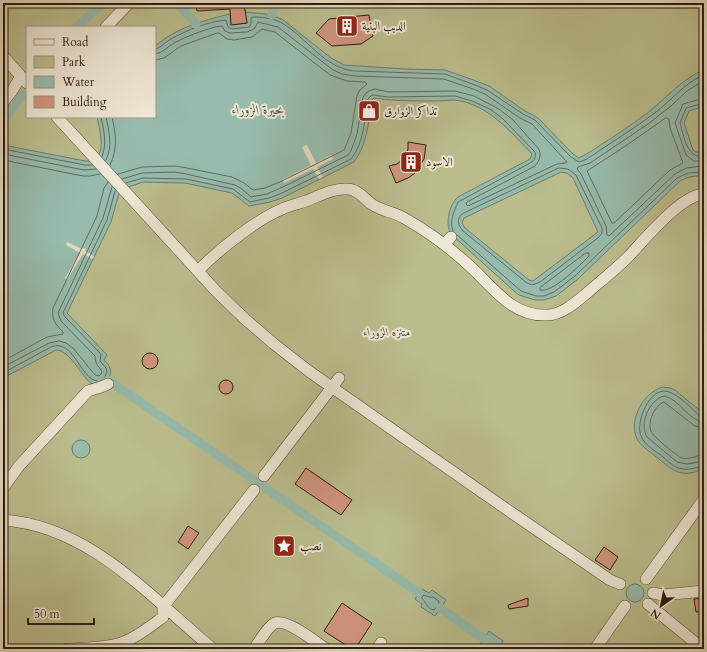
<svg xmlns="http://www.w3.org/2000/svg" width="707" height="652" font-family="Cardo,Amiri,serif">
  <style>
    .green { fill: #bbbd8d; stroke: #746c4e; fill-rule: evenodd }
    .water { fill: #97bbac; stroke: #6c7b6d; fill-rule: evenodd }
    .pier { fill: #e4dabf }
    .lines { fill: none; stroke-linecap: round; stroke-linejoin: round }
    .shore { stroke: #626b5d; stroke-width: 1 }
    .canal { stroke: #97bbac; stroke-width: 9 }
    .building { fill: #d0957f; stroke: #2c1b0e }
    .minor-casing { stroke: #5a4b3a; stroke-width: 12 }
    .minor { stroke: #ede7d5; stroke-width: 11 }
    .labels { text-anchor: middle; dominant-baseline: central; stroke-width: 4; stroke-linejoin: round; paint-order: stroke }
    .poi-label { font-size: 12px; fill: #2c1b0e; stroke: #ede7d5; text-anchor: start }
    .park-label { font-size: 12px; font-style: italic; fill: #574c34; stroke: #ede7d5 }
    .water-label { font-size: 13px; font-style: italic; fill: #4c4b3d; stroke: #ede7d5 }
  </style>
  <rect width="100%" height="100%" fill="#e4dabf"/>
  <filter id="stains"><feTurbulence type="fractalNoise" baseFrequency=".005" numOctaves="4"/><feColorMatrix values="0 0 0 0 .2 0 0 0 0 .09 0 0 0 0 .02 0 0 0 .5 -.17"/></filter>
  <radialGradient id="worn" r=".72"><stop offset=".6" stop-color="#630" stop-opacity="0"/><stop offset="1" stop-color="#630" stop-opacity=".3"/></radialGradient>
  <path class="green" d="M3 3H704V649H3ZM27 27H155V117H27Z"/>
  <path class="water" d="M245 12 266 14 282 19 331 58 344 65 405 69 445 70 476 81 489 86 525 111 538 118 573 154 579 158 585 155C607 141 629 127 650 111 666 98 684 77 704 70V106L689 111 684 123 693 150 696 152H704V175L689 177 680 181 578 279 556 296 544 300H535L519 295 514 291 451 234C445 224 449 205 458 197L530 159 532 154C511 132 487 103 454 100 448 100 442 101 436 101 415 101 394 101 374 98L372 100C369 120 367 145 354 162L282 198 270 202 249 206 232 193 185 183 143 182 120 190 111 222 67 313 107 355 104 360C112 368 113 373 106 382L92 384C81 376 70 350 56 350L3 378V145L85 161C109 163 100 130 97 117H155V46C178 27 202 21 230 14L231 25 247 23ZM561 172 567 173 573 178 598 232 533 281 529 280 465 228 462 223 464 218Z
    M663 387 670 388 675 390 704 414V469C679 479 673 470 655 456 649 451 641 446 637 439 628 419 644 392 663 387Z
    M72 449a9 9 0 1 1 18 0a9 9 0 1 1-18 0Z
    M626 593a9 9 0 1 1 18 0a9 9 0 1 1-18 0Z
    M422 589 429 593 432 590 446 600 435 616 421 607 422 604 415 599Z
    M489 631 503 641 499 649H483L479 646Z"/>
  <path class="pier" d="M307 145 316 163 331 155 333 159 317 167 323 177 319 179 313 169 284 183 282 180 311 165 302 147Z
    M67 242 82 249 83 248 86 249 85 251 94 256 93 259 83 254 67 280 65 278 80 253 66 245Z"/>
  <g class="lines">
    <path class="shore" d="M155 49C161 48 165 42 171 39 187 30 207 22 226 20L228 27 232 29 249 27 251 24V18L252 17C261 17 272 18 280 22 306 36 324 69 355 71L445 74 475 85 487 90 523 114 535 120 571 157 579 162 587 159C610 143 634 129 656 112 672 100 685 82 704 75
      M704 80 687 91 671 106 648 124 590 163 578 167 577 169 581 174 606 226 607 235 609 236 675 174 686 168 704 166
      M704 98 683 104 675 123 686 155 694 161H704
      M704 103 686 108 680 123C684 136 687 160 704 156
      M101 117C104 131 107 143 102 157
      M666 118 669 119 670 128 683 163 670 170 614 223H612L587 171 627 145Z
      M3 149 85 165H92
      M3 154 84 170 96 169
      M3 160 83 176H90L100 174
      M106 160C113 146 109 132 106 117
      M110 165C118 148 116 135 112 117
      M559 168 568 169 576 175 602 228V233L599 237 540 282 532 285 527 283 463 231C458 225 456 220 462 214Z
      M118 174 142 167 175 166 187 168 232 177 244 183 253 190 265 188 282 181 344 150 351 133 357 95 360 90 367 84 365 82 347 81 330 75 275 32 262 29 252 37 234 40 227 39 219 33H217L181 46 164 58 155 60
      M122 179 142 173 175 172 186 174 235 185 242 189 251 197 267 194 285 186 348 155 351 151 357 134 363 97 367 92 374 89 389 92 455 91 474 96 499 109 513 120 538 148C542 154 540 160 535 166L467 202 466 204 468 206 557 164 565 163 567 162 532 124 520 118 485 94 473 89 444 79 355 76 342 74 333 70 278 27 258 22 254 29 247 32 230 33 225 31 222 26 215 27C201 31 187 36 174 43 167 47 163 53 155 54
      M126 183 143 178 186 179 233 189 250 202 269 198 280 194 351 159C364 143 365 118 368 99L372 95 388 97 455 96 472 101 490 109 503 119 534 151C537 155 535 159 532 162L458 202C454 211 449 222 453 231
      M457 235 521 291 536 296H544L554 292 575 276 677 178 688 173 704 172
      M586 253H589V256C580 265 553 293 540 290V288Z
      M3 361 47 337 63 334V332C56 325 51 319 53 308L97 216 104 188 108 182
      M3 367 49 343 59 341 66 343 73 348 95 375 99 376 102 373C101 367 95 366 95 356L61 321 58 313 103 218 112 187
      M3 373 51 347C74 338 79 378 97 381
      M104 379 107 372 106 368 100 361 101 354 65 317 63 313 107 220 115 191
      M704 417 700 416C692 409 679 395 669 392 650 385 635 422 641 436 644 445 656 451 663 457 669 462 674 468 683 469 691 470 697 467 704 466
      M704 422C688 421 680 399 664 396 649 400 639 424 647 437L677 462 687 464 704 461
      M704 428 695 426 664 402C655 405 647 422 651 431 652 436 678 457 682 458 690 460 697 455 704 455
      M424 595 429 597H433L439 601V603L434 610C427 609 426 602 422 598Z"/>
    <path class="canal" d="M177 3 196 24
      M272 15 274 3
      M77 27 102 3
      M3 121 22 95
      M108 380 419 593
      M440 608 484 639"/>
  </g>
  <path class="building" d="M196 3H244L247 23 231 25 230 9 197 11Z
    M369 15 373 36 361 44 332 46 316 33 329 19Z
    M408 142 426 145 424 159 415 173 408 178 396 183 389 166 397 164 402 160 406 156 408 149Z
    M142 361a8 8 0 1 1 16 0a8 8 0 1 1-16 0Z
    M219 387a7 7 0 1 1 14 0a7 7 0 1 1-14 0Z
    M306 468 352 500 341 515 295 484Z
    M188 526 199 533 188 549 178 542Z
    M604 547 618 557 610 570 595 560Z
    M528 598V606L509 609 508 605Z
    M704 598V611L696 612 694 599Z
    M342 603 372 623 355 649H352L324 631Z"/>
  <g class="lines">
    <g class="minor-casing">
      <path id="minor" d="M106 27 129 3
        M3 56 27 83
        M3 102 12 91 21 76
        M57 117 216 291 245 319 274 344 310 372 512 513 610 580 620 584
        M449 239 451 237
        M198 271C218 250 256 220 282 209 290 205 298 204 306 201 319 196 333 188 347 189 358 189 364 199 373 205 382 211 394 212 404 218 429 232 453 250 474 270 495 290 514 317 547 315 562 315 576 302 587 293 601 281 616 269 629 256 645 239 681 195 704 194
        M264 476 339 378
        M3 488 19 466 88 391 101 387 108 384
        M3 520C90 526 150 597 213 649
        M646 579 704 499
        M653 593 663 595 704 591
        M648 604 703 649
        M67 649C83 648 99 648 114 645 132 641 148 628 163 617V607L254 490
        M254 649C259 642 268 626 275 623 286 618 317 643 326 649
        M377 649 381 643
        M595 649 625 606"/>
    </g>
    <use href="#minor" class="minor"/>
  </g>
  <defs>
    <g id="building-square" transform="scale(1.15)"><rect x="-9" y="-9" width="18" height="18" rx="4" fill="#8f2418" stroke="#ede7d5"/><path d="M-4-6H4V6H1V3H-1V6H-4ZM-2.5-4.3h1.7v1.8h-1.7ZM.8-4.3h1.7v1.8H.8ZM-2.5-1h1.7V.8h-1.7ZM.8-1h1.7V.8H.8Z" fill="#fff"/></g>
    <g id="shop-square" transform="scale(1.15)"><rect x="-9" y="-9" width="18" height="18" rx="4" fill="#8f2418" stroke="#ede7d5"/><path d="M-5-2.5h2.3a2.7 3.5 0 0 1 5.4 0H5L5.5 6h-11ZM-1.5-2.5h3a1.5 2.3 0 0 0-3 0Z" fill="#fff"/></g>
    <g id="sight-square" transform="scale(1.15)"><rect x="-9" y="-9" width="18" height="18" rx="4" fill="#8f2418" stroke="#ede7d5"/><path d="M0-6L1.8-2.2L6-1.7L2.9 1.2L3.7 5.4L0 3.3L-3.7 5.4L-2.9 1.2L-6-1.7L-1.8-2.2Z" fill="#fff"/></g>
  </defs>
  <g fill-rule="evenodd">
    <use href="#building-square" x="347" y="26"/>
    <use href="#shop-square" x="369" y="111"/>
    <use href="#building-square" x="411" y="162"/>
    <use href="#sight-square" x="284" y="546"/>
  </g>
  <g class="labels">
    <g class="poi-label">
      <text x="362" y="26">الدبب البنية</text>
      <text x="384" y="111">تذاكر الزوارق</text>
      <text x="426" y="162">الاسود</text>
      <text x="300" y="546">نصب</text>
    </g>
    <g class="park-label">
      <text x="387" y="332">متنزه الزوراء</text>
    </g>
    <g class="water-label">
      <text x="258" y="110">بحيرة الزوراء</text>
    </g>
  </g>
  <rect width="707" height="652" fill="none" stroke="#e4dabf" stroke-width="16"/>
  <rect x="4" y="4" width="699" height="644" fill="none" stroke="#2c1b0e" stroke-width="2"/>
  <rect x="8" y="8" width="691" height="636" fill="none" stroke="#2c1b0e"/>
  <rect x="26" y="26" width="130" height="92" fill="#ede7d5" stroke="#a09585"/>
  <rect x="34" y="39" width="20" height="6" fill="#ede7d5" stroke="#a09585"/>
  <text x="62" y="46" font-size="12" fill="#2c1b0e">Road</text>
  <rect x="34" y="56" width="20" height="12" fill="#bbbd8d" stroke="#a09585"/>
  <text x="62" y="66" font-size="12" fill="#2c1b0e">Park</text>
  <rect x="34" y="76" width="20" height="12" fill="#97bbac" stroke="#a09585"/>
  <text x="62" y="86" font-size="12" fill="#2c1b0e">Water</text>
  <rect x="34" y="96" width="20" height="12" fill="#d0957f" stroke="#a09585"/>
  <text x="62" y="106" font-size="12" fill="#2c1b0e">Building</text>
  <g transform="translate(661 606) rotate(213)" stroke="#ede7d5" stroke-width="3" paint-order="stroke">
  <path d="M0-3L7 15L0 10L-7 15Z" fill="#2c1b0e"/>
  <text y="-6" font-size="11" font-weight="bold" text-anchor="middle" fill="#2c1b0e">N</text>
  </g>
  <path d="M28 618v6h66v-6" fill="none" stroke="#2c1b0e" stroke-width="2"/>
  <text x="34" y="618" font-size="12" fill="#2c1b0e" stroke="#ede7d5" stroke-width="3" paint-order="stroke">50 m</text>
  <rect width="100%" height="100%" filter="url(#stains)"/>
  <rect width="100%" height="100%" fill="url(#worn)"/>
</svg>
